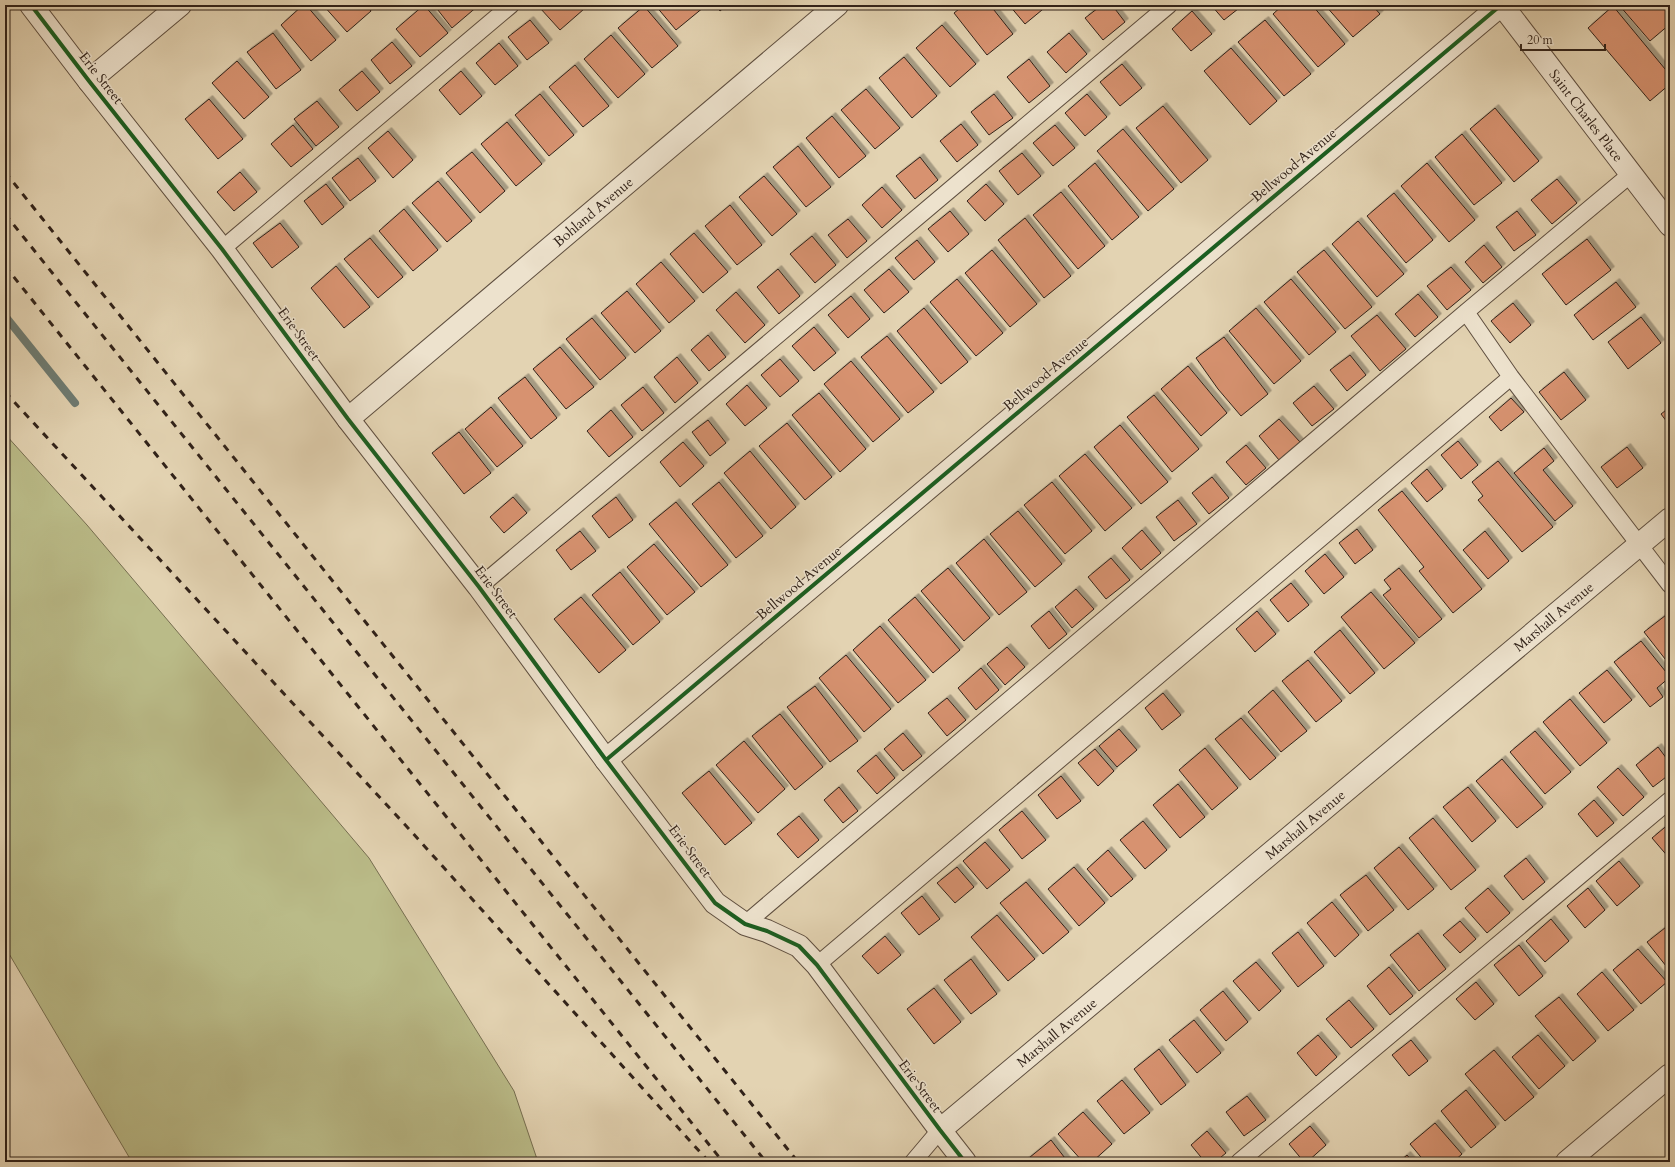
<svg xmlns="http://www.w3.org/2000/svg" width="1675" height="1167" font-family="Cardo,serif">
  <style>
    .green { fill: #babb88; stroke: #766e50 }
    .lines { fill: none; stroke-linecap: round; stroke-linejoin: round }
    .stream { stroke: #6d7b72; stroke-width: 8 }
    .building { fill: #d79270; stroke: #312219; filter: url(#shadow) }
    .service-casing { stroke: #5e4e3f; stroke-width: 18 }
    .minor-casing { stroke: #5e4e3f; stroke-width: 24 }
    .service { stroke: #ede2cd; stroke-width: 16 }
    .minor { stroke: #ede2cd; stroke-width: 22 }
    .rail { stroke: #312219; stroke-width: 3; stroke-dasharray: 7 7; stroke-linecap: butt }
    .cycleway-casing { stroke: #ede2cd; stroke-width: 6 }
    .cycleway { stroke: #1b5e20; stroke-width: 4 }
    .labels { text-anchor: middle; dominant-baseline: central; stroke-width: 3; stroke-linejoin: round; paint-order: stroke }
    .street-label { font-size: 14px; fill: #312219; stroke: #ede2cd }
  </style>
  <defs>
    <filter id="shadow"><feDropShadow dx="3.5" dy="-3.5" stdDeviation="0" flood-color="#0004"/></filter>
  </defs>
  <rect width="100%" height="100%" fill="#e3d3b2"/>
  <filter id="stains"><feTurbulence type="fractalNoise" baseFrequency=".005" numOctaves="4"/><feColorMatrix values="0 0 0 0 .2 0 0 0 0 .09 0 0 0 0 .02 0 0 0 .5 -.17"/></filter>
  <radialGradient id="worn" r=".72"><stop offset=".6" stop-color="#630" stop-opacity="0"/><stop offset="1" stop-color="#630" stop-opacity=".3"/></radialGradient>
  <path class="green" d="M5 434 87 525 369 858 514 1091 538 1162H132L5 947Z"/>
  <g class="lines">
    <path class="stream" d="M5 316 75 403"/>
  </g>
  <path class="building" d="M303 5H306L336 40 311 61 281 25Z
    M323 5H366L371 11 347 32Z
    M424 5 448 33 420 57 396 29Z
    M434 5H479L452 28Z
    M544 5H581L584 9 560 30 540 8Z
    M655 5H703L704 7 676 30Z
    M715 5H727L720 11Z
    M964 5H990L1013 34 987 55 954 13Z
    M1009 5H1048L1025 24Z
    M1102 5H1112L1125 22 1103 40 1085 18Z
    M1211 5H1243L1224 20Z
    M1283 5H1312L1345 44 1318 67 1273 14Z
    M1325 5H1372L1380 14 1353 37Z
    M1619 5H1665L1670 11V24L1650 41Z
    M644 6 678 46 652 68 618 28Z
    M1613 6 1670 75V84L1650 101 1588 28Z
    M1192 11 1212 34 1191 51 1172 29Z
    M530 20 549 43 527 60 508 37Z
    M1265 20 1311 74 1284 96 1238 42Z
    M942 25 976 64 950 87 916 48Z
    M273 33 301 70 276 89 247 52Z
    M1069 33 1087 54 1066 73 1047 52Z
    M611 35 645 74 618 98 584 59Z
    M392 42 412 66 390 84 371 60Z
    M499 43 518 66 495 85 476 63Z
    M1231 48 1277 101 1250 125 1204 71Z
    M904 57 937 96 912 118 879 78Z
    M1029 59 1050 86 1029 103 1007 77Z
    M237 61 269 97 244 119 212 83Z
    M1122 64 1142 88 1120 106 1100 82Z
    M575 65 609 106 583 127 549 87Z
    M362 71 380 92 357 111 339 90Z
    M461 71 482 96 460 115 439 90Z
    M866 89 900 128 875 149 841 110Z
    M540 94 574 135 549 156 515 115Z
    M994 94 1013 118 989 135 971 112Z
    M1087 94 1107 117 1085 136 1065 113Z
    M209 99 243 139 218 159 185 119Z
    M317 101 339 127 316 146 294 119Z
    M1163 106 1208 160 1181 183 1136 128Z
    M1495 108 1539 161 1514 182 1470 129Z
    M832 116 866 156 839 178 806 138Z
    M507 122 542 164 516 186 481 144Z
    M961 124 978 145 957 162 940 141Z
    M293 125 313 149 291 167 271 144Z
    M1055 125 1075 148 1053 166 1033 143Z
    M1123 129 1174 189 1148 211 1097 151Z
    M388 131 413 160 393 178 368 148Z
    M1462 134 1502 183 1474 205 1435 157Z
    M798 146 831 187 806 207 773 167Z
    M472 152 505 191 480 213 446 173Z
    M1022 153 1041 176 1018 195 999 171Z
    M920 157 938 180 915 199 896 176Z
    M358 158 376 181 350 201 332 178Z
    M1095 163 1139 217 1112 240 1068 186Z
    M1427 163 1475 220 1449 242 1401 186Z
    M240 172 257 192 234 211 217 192Z
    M764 176 797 214 772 236 739 197Z
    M1557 179 1577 203 1552 224 1531 200Z
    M438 181 472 221 447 242 412 203Z
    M326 184 344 207 322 225 304 201Z
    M986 184 1004 204 985 221 967 201Z
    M882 187 902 210 882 228 862 205Z
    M1061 192 1105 246 1078 269 1033 215Z
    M1394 193 1433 240 1406 263 1367 216Z
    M730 205 762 245 737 265 705 226Z
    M404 209 438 250 413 271 379 231Z
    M950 211 969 234 948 252 928 229Z
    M1517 211 1536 235 1514 251 1496 227Z
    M1025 218 1071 276 1044 298 998 240Z
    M848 219 867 241 847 258 828 235Z
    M1358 221 1404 274 1377 297 1332 244Z
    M280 223 299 247 272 268 253 243Z
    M694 233 728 272 703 293 670 254Z
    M812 236 836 265 815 283 790 254Z
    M370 238 403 277 378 298 344 259Z
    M1587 239 1611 270 1566 305 1542 274Z
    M917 240 935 262 914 280 895 258Z
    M1484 245 1502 267 1483 283 1465 262Z
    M992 250 1037 304 1010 327 965 273Z
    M1324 250 1372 307 1345 329 1297 272Z
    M661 262 695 301 669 323 636 284Z
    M336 266 370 307 344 328 311 288Z
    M1451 267 1471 290 1447 310 1427 286Z
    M778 269 800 296 779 314 757 287Z
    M889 269 909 292 884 313 864 290Z
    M957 279 1003 333 976 356 930 302Z
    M1291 279 1336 332 1309 355 1264 302Z
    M1616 282 1636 307 1593 340 1574 315Z
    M627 291 661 331 635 353 601 313Z
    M736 292 765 325 745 343 716 310Z
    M1418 294 1438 317 1415 337 1395 314Z
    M851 296 870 319 848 338 828 315Z
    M1513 303 1531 325 1510 343 1491 321Z
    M924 308 968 362 941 384 897 331Z
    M1256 308 1301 361 1274 384 1229 331Z
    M1377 315 1406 349 1380 371 1351 336Z
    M1641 317 1661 343 1628 369 1608 342Z
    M592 318 626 358 600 380 566 339Z
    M814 327 836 353 814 371 792 346Z
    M708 335 726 357 709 371 691 350Z
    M887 336 934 392 908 413 861 357Z
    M1224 337 1268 394 1241 416 1218 389 1196 358Z
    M560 347 594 387 566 409 533 369Z
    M1350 355 1366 375 1347 391 1330 370Z
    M677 357 698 383 675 403 654 377Z
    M780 359 799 381 780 397 761 375Z
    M851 361 900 419 873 442 824 384Z
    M1188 366 1227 413 1201 436 1161 389Z
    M1564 372 1586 400 1561 420 1539 392Z
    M525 377 557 418 531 439 498 398Z
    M747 385 767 408 745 426 726 404Z
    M1314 386 1334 409 1312 426 1293 403Z
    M643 387 664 413 642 431 621 405Z
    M819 393 866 449 840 472 792 415Z
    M1154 395 1199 449 1172 472 1127 417Z
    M1511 398 1524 412 1501 431 1489 417Z
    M491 407 523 446 497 467 465 429Z
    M1670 407V426L1661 414Z
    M611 410 633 437 609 457 587 431Z
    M1279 419 1300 442 1279 460 1259 436Z
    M708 420 726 443 710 456 692 432Z
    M787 423 832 477 805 500 759 446Z
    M1120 425 1168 482 1141 504 1094 447Z
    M459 432 491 473 464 494 432 453Z
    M1458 441 1478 465 1461 479 1441 455Z
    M683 442 704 466 680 487 660 462Z
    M1246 445 1266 468 1246 485 1226 462Z
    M1627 447 1643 468 1617 488 1601 467Z
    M1544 448 1554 461 1543 470 1573 506 1555 521 1514 473Z
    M750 451 796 507 771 529 724 473Z
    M1085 454 1132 508 1105 531 1059 476Z
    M1498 461 1553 527 1522 552 1478 500 1483 496 1472 482Z
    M1427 469 1443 489 1427 502 1411 483Z
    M1212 477 1229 498 1209 514 1192 493Z
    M719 482 763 536 736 558 692 504Z
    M1052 482 1092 531 1065 554 1024 505Z
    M1402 491 1482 589 1453 613 1419 571 1424 567 1378 510Z
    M513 497 527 513 504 533 490 517Z
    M616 497 633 520 609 538 592 516Z
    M1178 500 1197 524 1174 541 1156 517Z
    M676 502 728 565 701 587 649 524Z
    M1018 511 1062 564 1035 587 990 534Z
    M1357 529 1373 550 1355 564 1339 543Z
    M1142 530 1161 553 1141 570 1122 548Z
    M580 531 596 551 571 570 556 550Z
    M1485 531 1509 561 1488 579 1463 550Z
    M984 539 1027 592 999 615 956 563Z
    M654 544 695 592 667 615 627 567Z
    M1325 554 1344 577 1324 594 1305 571Z
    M1111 558 1130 580 1106 599 1088 577Z
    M948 568 990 618 964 641 921 591Z
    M1399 568 1442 619 1419 638 1383 595 1391 589 1384 580Z
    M620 572 660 622 633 645 592 595Z
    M1291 583 1309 605 1288 622 1270 600Z
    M1076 589 1094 609 1072 628 1055 607Z
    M1371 592 1415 643 1384 669 1341 617Z
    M581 597 626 650 599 673 554 619Z
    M915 597 960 650 933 673 888 620Z
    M1049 611 1067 634 1049 649 1031 626Z
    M1257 611 1276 634 1255 652 1236 629Z
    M1670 612V664H1669L1644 632Z
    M880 626 926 680 898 703 853 650Z
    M1340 630 1375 673 1350 694 1314 652Z
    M1641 641 1670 677 1657 688 1663 697 1650 707 1614 662Z
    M1007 647 1025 667 1005 685 987 664Z
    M846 655 891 709 864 732 819 678Z
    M1308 660 1342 701 1316 722 1282 681Z
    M981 668 999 690 976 710 958 688Z
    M1607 670 1632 700 1604 723 1579 693Z
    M815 686 858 741 830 762 787 707Z
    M1273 690 1307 731 1281 752 1248 712Z
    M1163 693 1181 715 1162 730 1145 708Z
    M947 698 966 720 947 736 928 713Z
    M1570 699 1607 743 1580 766 1543 722Z
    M780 714 823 767 795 790 752 736Z
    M1241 718 1276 758 1250 780 1215 739Z
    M1119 729 1137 750 1117 767 1099 746Z
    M1535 731 1571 772 1545 794 1510 752Z
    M903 733 922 756 903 771 884 749Z
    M744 741 785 789 758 813 716 765Z
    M1658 747 1670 763V774L1653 787 1636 765Z
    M1205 748 1238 788 1212 810 1179 770Z
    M1095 749 1114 771 1098 786 1078 763Z
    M876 755 895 778 877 794 857 771Z
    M1502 759 1543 807 1517 828 1476 781Z
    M1618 768 1644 797 1623 816 1597 787Z
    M709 771 752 823 725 845 682 793Z
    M1061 776 1081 801 1057 819 1038 795Z
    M1178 784 1205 817 1180 838 1153 805Z
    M839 787 858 811 843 823 824 800Z
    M1468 787 1496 821 1472 842 1443 807Z
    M1594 800 1614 823 1597 837 1578 814Z
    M1022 811 1046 840 1022 859 999 830Z
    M799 816 819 840 798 858 777 834Z
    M1433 818 1476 870 1451 890 1409 838Z
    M1143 821 1167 850 1145 869 1120 840Z
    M1670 823V859L1652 838Z
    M985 842 1010 870 987 889 963 861Z
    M1399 847 1434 889 1408 910 1374 868Z
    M1108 850 1133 879 1111 897 1087 869Z
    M1526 858 1545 882 1523 900 1504 876Z
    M1619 861 1640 886 1617 906 1596 881Z
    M957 867 974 887 955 903 937 883Z
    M1074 867 1105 903 1079 926 1048 889Z
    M1366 875 1394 910 1368 931 1340 895Z
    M1026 882 1069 932 1043 954 1000 903Z
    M1488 888 1510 913 1487 933 1465 908Z
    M1588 888 1605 910 1585 928 1567 906Z
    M922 896 940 919 919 935 901 913Z
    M1332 902 1359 935 1335 957 1307 923Z
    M997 915 1035 959 1008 981 971 937Z
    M1551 919 1569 941 1545 962 1526 941Z
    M1460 921 1476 939 1460 953 1443 935Z
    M1670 924V971L1647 942Z
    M1298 932 1324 966 1298 987 1272 953Z
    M1418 933 1446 969 1419 991 1390 955Z
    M885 936 901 955 878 974 862 956Z
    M1519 945 1543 976 1519 996 1494 965Z
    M1638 949 1667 982 1641 1004 1613 970Z
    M971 959 997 994 971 1014 944 980Z
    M1256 962 1281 991 1259 1011 1233 981Z
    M1389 967 1413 996 1390 1015 1367 986Z
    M1602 972 1634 1010 1608 1031 1577 994Z
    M1476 982 1494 1004 1475 1020 1456 999Z
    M934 988 961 1022 934 1044 907 1009Z
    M1223 991 1248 1022 1226 1041 1200 1010Z
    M1559 997 1596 1041 1573 1061 1535 1016Z
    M1349 1000 1374 1029 1351 1048 1326 1019Z
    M1194 1020 1221 1053 1197 1073 1169 1040Z
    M1318 1035 1337 1057 1316 1076 1297 1053Z
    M1538 1035 1565 1066 1539 1089 1512 1057Z
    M1411 1040 1428 1061 1409 1076 1392 1055Z
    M1159 1049 1186 1085 1161 1105 1134 1069Z
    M1494 1050 1534 1097 1505 1121 1465 1074Z
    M1122 1080 1150 1113 1124 1134 1097 1101Z
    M1466 1090 1496 1127 1471 1148 1441 1111Z
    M1247 1096 1266 1120 1244 1136 1226 1112Z
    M1083 1112 1112 1144 1092 1162H1083L1058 1134Z
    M1435 1123 1462 1154 1453 1162H1425L1410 1144Z
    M1310 1126 1326 1145 1307 1162H1304L1289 1144Z
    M1207 1131 1226 1153 1215 1162H1205L1191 1145Z
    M1051 1140 1068 1162H1024Z
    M1407 1155 1413 1162H1399Z"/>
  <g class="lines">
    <g class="service-casing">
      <path id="service" d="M222 249 511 5
        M1466 312 1511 377 1670 585
        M479 587 1169 5
        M745 924 1466 312 1631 174
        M817 965 1511 377
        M913 1162 940 1130
        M1239 1162 1670 800"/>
    </g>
    <g class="minor-casing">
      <g id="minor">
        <path d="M31 5 89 81 222 249 348 419 479 587 606 760 715 903 745 924 767 931 799 946 817 965 940 1130 965 1162"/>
        <path id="s1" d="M1502 5 1670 225"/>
        <path d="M89 81 180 5"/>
        <path id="s2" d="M348 419 837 5"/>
        <path d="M606 760 1501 5"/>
        <path id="s3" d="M940 1130 1670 519"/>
        <path d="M1567 1162 1670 1075"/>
      </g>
    </g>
    <use href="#service" class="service"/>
    <use href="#minor" class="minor"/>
    <path class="rail" d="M5 172 798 1162
      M5 214 766 1162
      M5 266 723 1162
      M5 392 409 829 709 1162"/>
    <g class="cycleway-casing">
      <path id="cycleway" d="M31 5 89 81 222 249 348 419 479 587 606 760 715 903 745 924 767 931 799 946 817 965 940 1130 965 1162
        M606 760 1501 5"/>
    </g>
    <use href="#cycleway" class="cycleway"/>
  </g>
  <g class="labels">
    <g class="street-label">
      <text transform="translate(101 78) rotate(52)">Erie Street</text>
      <text stroke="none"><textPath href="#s1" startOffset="139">Saint Charles Place</textPath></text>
      <text transform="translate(1294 165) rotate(-40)">Bellwood Avenue</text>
      <text stroke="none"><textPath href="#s2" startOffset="321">Bohland Avenue</textPath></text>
      <text transform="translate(299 334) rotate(54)">Erie Street</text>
      <text transform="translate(1046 374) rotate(-40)">Bellwood Avenue</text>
      <text transform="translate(799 583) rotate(-40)">Bellwood Avenue</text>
      <text transform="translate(496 592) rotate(53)">Erie Street</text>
      <text stroke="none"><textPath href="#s3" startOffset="800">Marshall Avenue</textPath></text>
      <text stroke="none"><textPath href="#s3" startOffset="476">Marshall Avenue</textPath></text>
      <text transform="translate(690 851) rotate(53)">Erie Street</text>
      <text stroke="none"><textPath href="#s3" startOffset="152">Marshall Avenue</textPath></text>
      <text transform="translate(920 1086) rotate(53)">Erie Street</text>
    </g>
  </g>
  <rect width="1675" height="1167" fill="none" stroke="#e3d3b2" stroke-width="20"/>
  <rect x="6" y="6" width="1663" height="1155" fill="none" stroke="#312219" stroke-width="2"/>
  <rect x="10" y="10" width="1655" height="1147" fill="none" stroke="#312219"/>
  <path d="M1521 44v6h84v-6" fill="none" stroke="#312219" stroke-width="2"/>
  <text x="1527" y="44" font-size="12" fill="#312219" stroke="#ede2cd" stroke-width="3" paint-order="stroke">20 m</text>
  <rect width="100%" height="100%" filter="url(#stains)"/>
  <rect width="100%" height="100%" fill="url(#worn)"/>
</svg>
